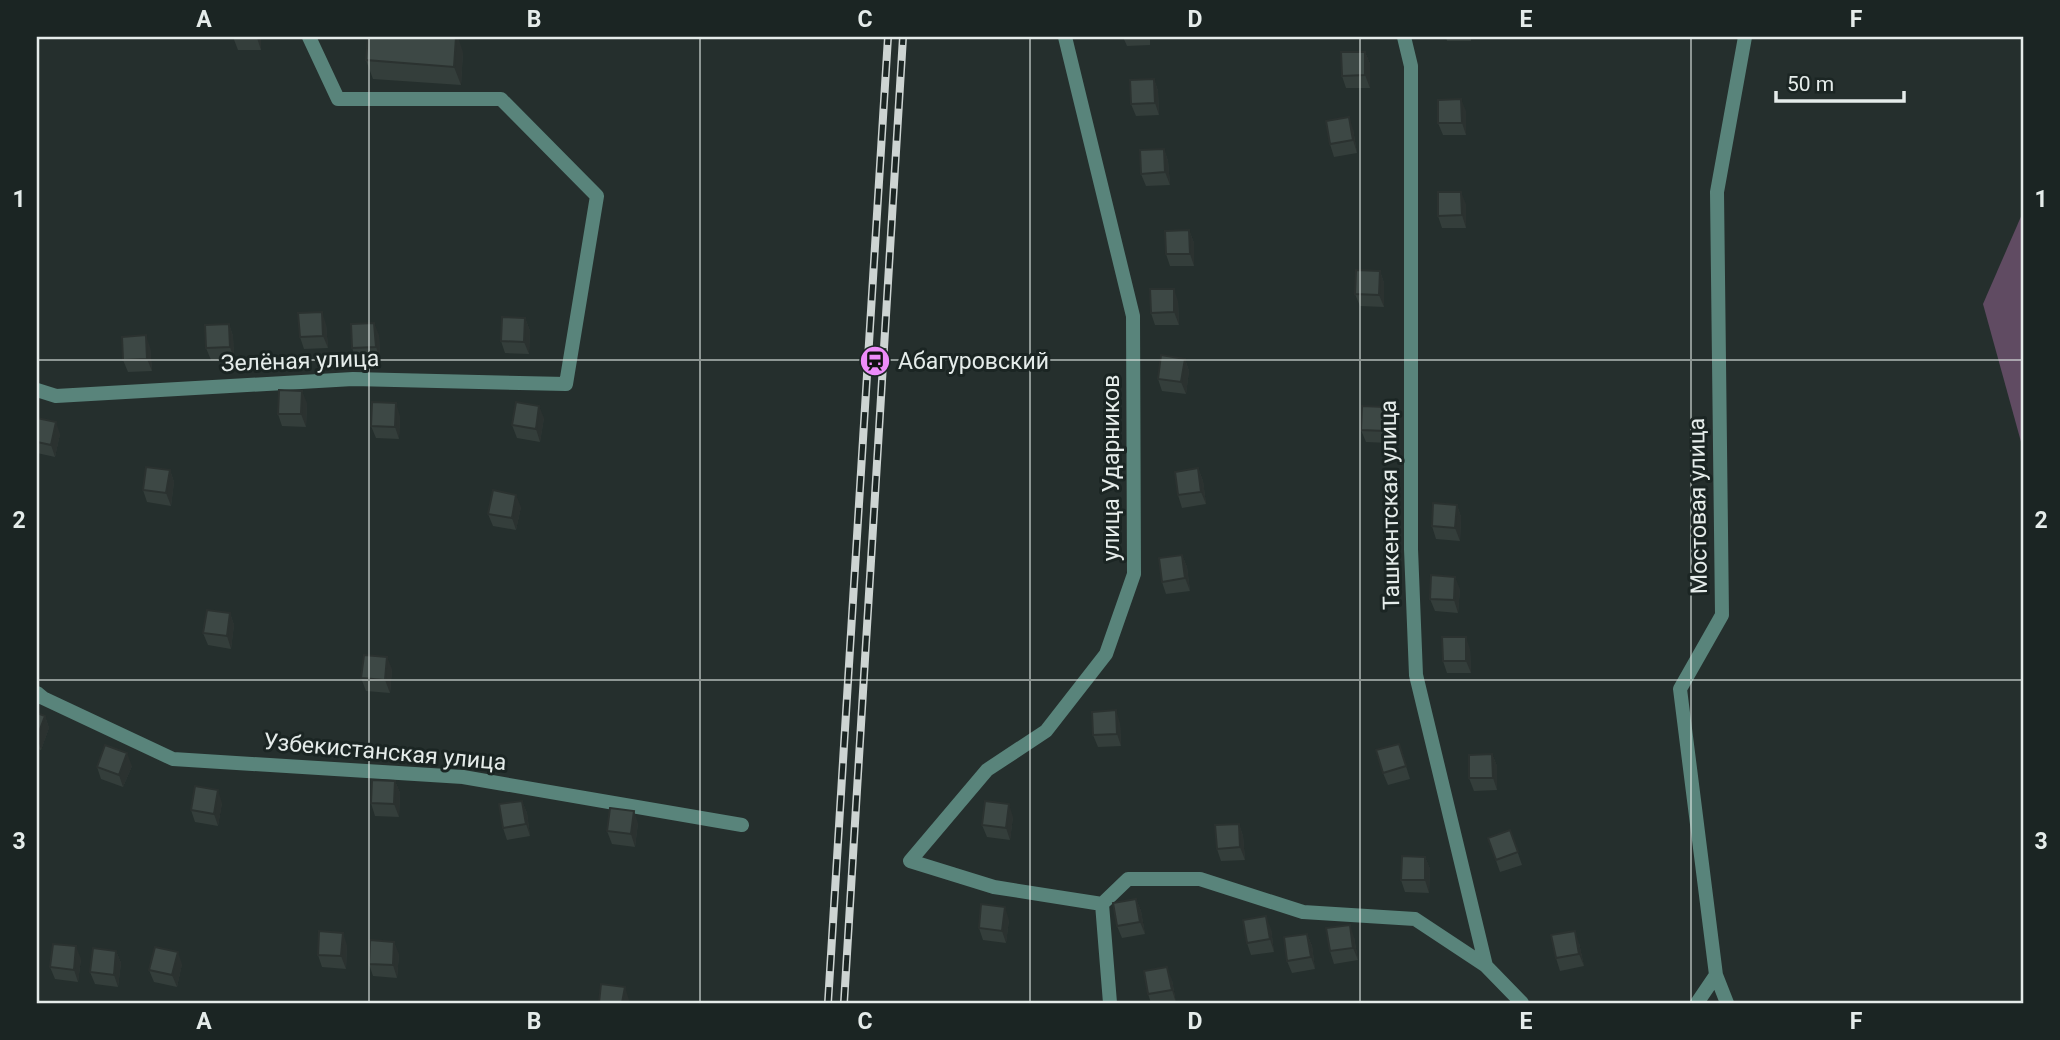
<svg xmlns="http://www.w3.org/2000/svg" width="2060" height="1040" font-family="Roboto,sans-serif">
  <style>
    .green { fill: #604b62 }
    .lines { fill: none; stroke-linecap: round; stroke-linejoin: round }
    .minor { stroke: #59847b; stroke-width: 14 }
    .rail-casing { stroke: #cdd4d2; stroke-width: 8 }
    .rail { stroke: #1b2523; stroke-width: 5; stroke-dasharray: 16; stroke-linecap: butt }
    .wall { fill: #343e3b }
    .shaded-wall { fill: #2b3230 }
    .building { fill: #3d4845; stroke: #2b3230; stroke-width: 2 }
    .grid { fill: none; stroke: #e5ecea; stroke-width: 2; stroke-opacity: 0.55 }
    .labels { text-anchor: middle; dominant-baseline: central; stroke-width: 6; stroke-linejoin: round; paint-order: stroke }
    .street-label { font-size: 23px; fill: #e5ecea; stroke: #1b2523 }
    .poi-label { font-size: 23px; fill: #e5ecea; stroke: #1b2523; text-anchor: start }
    .neatline { fill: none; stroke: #e5ecea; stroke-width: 2.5 }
    .grid-label { font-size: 23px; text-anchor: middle; font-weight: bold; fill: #e5ecea }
  </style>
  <rect width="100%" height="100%" fill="#252f2d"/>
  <path class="green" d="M2023 212V449L1983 304Z"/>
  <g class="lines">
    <path class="minor" d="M1065 37 1133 316 1134 574 1106 654 1046 731 987 770 910 861 994 887 1102 904 1110 1003
      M1404 37 1411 66V549L1416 675 1486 966
      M37 390 56 396 353 379 566 384 597 196 501 99H338L309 37
      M37 693 43 698 173 759 463 777 742 825
      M1102 904 1128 879H1200L1303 912 1415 919 1486 966 1522 1003
      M1697 1003 1716 975
      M1727 1003 1716 975 1680 689 1722 615 1717 192 1745 37"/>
    <g class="rail-casing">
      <path id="rail" d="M828 1003 888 37
        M844 1003 903 37"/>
    </g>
    <use href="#rail" class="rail"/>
  </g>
  <path class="wall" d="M233 37H261V50H238Z
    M1123 37H1150V45L1127 46Z
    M1446 37H1471V41H1447Z
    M463 52 461 85 373 79 366 60Z
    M1365 52 1370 64V88H1346L1342 76Z
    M1154 79 1158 91 1159 115 1136 116 1131 104Z
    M1466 111V135H1443L1438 123Z
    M1353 129 1357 153 1334 157 1330 144Z
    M1164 149 1168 161 1170 185 1146 186 1141 174Z
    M1466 204V228H1442L1438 216Z
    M1189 230 1194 243V266H1170L1166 254Z
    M1380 271 1384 283V307L1360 306 1355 294Z
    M1178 301 1179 325H1155L1151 313Z
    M525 318 530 331 529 354 505 353 501 341Z
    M229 324 233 336 234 359 211 360 206 348Z
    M326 324 328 348 304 349 300 337Z
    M379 335 380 359 357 360 352 348Z
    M150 347 152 371 128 372 123 360Z
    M1185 359 1189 371 1186 394 1162 391 1158 379Z
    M307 403 306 427 282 426 278 414Z
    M400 416 399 439 376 438 371 426Z
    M37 418 60 434 55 457 37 453Z
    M544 418 540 442 517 438 512 425Z
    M1390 419 1389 443 1366 442 1361 430Z
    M1198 468 1203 481 1206 504 1182 508 1178 495Z
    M170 470 174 482 171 506 147 502 143 490Z
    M1457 505 1461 517 1460 541 1436 539 1432 526Z
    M521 507 516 530 493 526 488 514Z
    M1182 555 1187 567 1190 591 1166 594 1162 582Z
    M1460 589 1458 613 1435 611 1430 599Z
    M230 613 234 625 231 649 208 645 203 633Z
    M1470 649 1471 673H1447L1443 661Z
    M392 669 390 693 366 691 361 678Z
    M37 713 45 716 49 728 41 750 37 749Z
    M1120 723 1121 746 1098 747 1093 735Z
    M1399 744 1410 779 1388 785 1383 773Z
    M1492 754 1497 766V790L1474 791 1469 778Z
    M132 766 123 787 101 779 97 767Z
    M395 781 400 793 399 817 375 816 371 803Z
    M522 801 527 813 530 836 507 840 503 828Z
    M222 803 218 826 195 822 191 810Z
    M1013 817 1010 840 987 837 982 825Z
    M638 823 635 847 612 844 607 831Z
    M1239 824 1243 836 1245 860 1221 861 1217 849Z
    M1510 830 1522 865 1500 872 1488 838Z
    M1425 857 1430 869 1429 893 1405 892 1401 880Z
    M1136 899 1141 911 1145 934 1122 938 1117 926Z
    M1009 920 1006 943 983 940 979 928Z
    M1271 929 1274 952 1251 955 1247 943Z
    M1307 934 1312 946 1315 969 1292 973 1287 961Z
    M1354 937 1358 960 1334 964 1330 951Z
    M1579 943 1584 966 1560 971 1556 958Z
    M347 945 346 969 322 967 318 955Z
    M116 951 121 963 118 987 95 984 90 972Z
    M399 954 397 978 373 976 369 964Z
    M81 959 78 982 55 979 50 967Z
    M182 964 177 987 154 982 149 970Z
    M1172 980 1176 1003H1151L1148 994Z"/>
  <path class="shaded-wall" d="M257 37H261V50L257 38Z
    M456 37H458L463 52 461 85 454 67Z
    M1365 52 1370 64V88L1365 75Z
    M1154 79 1158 91 1159 115 1155 103Z
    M1461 99 1466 111V135L1462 123Z
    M1349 117 1353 129 1357 153 1353 140Z
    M1164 149 1168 161 1170 185 1165 172Z
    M1461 192 1466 204V228L1462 215Z
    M1189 230 1194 243V266L1190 254Z
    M1380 271 1384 283V307L1379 295Z
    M1174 289 1178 301 1179 325 1174 312Z
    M322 312 326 324 328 348 323 336Z
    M525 318 530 331 529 354 524 342Z
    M374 323 379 335 380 359 376 347Z
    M229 324 233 336 234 359 230 347Z
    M146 335 150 347 152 371 147 359Z
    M1185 359 1189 371 1186 394 1181 382Z
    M302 391 307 403 306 427 301 414Z
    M396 403 400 416 399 439 395 427Z
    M539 406 544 418 540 442 536 429Z
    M1385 407 1390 419 1389 443 1385 431Z
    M56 422 60 434 55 457 51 445Z
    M1198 468 1203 481 1206 504 1201 492Z
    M170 470 174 482 171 506 166 493Z
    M516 495 521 507 516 530 512 518Z
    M1457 505 1461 517 1460 541 1455 528Z
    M1182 555 1187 567 1190 591 1185 578Z
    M1455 577 1460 589 1458 613 1454 600Z
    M230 613 234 625 231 649 227 636Z
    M1466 637 1470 649 1471 673 1466 661Z
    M387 657 392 669 390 693 385 680Z
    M1116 710 1120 723 1121 746 1117 734Z
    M45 716 49 728 41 750 37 737Z
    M127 753 132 766 123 787 119 775Z
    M1492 754 1497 766V790L1493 778Z
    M395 781 400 793 399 817 394 804Z
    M218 790 222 803 218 826 214 814Z
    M522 801 527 813 530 836 526 824Z
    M1009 804 1013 817 1010 840 1006 828Z
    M634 811 638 823 635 847 631 834Z
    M1239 824 1243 836 1245 860 1240 847Z
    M1425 857 1430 869 1429 893 1425 880Z
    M1136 899 1141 911 1145 934 1140 922Z
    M1005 907 1009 920 1006 943 1002 931Z
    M1266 916 1271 929 1274 952 1270 939Z
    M1350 925 1354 937 1358 960 1353 948Z
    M1575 931 1579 943 1584 966 1579 954Z
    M343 933 347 945 346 969 341 956Z
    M1307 934 1312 946 1315 969 1311 957Z
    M394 942 399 954 397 978 393 965Z
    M76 946 81 959 78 982 74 970Z
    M116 951 121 963 118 987 114 975Z
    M178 952 182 964 177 987 172 975Z
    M1167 967 1172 980 1176 1003 1172 990Z
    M625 987 629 1000V1003H622Z"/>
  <path class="building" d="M233 37H257V38Z
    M368 37H456L454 67 366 60Z
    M1341 52H1365V75L1342 76Z
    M1154 79 1155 103 1131 104 1130 80Z
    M1461 99 1462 123H1438V100Z
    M1349 117 1353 140 1330 144 1326 121Z
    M1164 149 1165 172 1141 174 1140 150Z
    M1438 192H1461L1462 215 1438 216Z
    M1189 230 1190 254H1166L1165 231Z
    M1356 270 1380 271 1379 295 1355 294Z
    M1150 289H1174V312L1151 313Z
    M322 312 323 336 300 337 298 313Z
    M502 317 525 318 524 342 501 341Z
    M374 323 376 347 352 348 351 324Z
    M229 324 230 347 206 348 205 325Z
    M146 335 147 359 123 360 122 337Z
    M1161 355 1185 359 1181 382 1158 379Z
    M279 390 302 391 301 414H278Z
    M372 402 396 403 395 427 371 426Z
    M516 402 539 406 536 429 512 425Z
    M1362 406 1385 407V431L1361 430Z
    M37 418 56 422 51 445 37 442Z
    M146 467 170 470 166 493 143 490Z
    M1198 468 1201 492 1178 495 1175 472Z
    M493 490 516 495 512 518 488 514Z
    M1433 503 1457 505 1455 528 1432 526Z
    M1182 555 1185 578 1162 582 1159 558Z
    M1431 575 1455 577 1454 600 1430 599Z
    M207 610 230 613 227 636 203 633Z
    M1442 637H1466V661H1443Z
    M364 655 387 657 385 680 361 678Z
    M1116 710 1117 734 1093 735 1092 712Z
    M37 713 45 716 37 737Z
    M1399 744 1406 766 1383 773 1376 750Z
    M105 745 127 753 119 775 97 767Z
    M1492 754 1493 778H1469V755Z
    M372 780 395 781 394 804 371 803Z
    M195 786 218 790 214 814 191 810Z
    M522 801 526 824 503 828 499 804Z
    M985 801 1009 804 1006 828 982 825Z
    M610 808 634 811 631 834 607 831Z
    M1239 824 1240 847 1217 849 1215 825Z
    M1510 830 1518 852 1496 860 1488 838Z
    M1402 856 1425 857V880H1401Z
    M1136 899 1140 922 1117 926 1113 903Z
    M981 904 1005 907 1002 931 979 928Z
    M1266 916 1270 939 1247 943 1243 920Z
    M1350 925 1353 948 1330 951 1326 928Z
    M319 931 343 933 341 956 318 955Z
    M1575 931 1579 954 1556 958 1551 935Z
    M1307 934 1311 957 1287 961 1284 937Z
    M370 940 394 942 393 965 369 964Z
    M53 944 76 946 74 970 50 967Z
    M155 947 178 952 172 975 149 970Z
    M93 948 116 951 114 975 90 972Z
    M1167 967 1172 990 1148 994 1144 971Z
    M601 984 625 987 622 1003H599Z"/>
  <path class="grid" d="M369 37V1003M700 37V1003M1030 37V1003M1360 37V1003M1691 37V1003M37 360H2023M37 680H2023"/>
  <defs>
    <g id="station-disc" transform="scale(1.575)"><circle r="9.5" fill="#ed8cf9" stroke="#1b2523"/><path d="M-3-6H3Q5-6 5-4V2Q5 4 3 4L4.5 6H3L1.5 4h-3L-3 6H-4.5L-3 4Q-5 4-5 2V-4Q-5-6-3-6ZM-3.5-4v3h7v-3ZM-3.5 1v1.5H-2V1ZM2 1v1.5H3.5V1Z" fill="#111"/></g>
  </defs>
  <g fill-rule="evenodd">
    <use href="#station-disc" x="875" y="361"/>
  </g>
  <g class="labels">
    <g class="street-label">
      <text transform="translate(300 361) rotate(-2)">Зелёная улица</text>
      <text transform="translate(1111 468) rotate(-90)">улица Ударников</text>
      <text transform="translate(1390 505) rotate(-91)">Ташкентская улица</text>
      <text transform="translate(1698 506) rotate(-91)">Мостовая улица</text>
      <text transform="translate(385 752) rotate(5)">Узбекистанская улица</text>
    </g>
    <g class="poi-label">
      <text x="898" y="361">Абагуровский</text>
    </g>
  </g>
  <rect width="2060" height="1040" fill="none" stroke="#1b2523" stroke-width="77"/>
  <path d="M1776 91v10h128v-10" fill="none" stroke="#e5ecea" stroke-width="3.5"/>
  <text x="1787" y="91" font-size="21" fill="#e5ecea" stroke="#1b2523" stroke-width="5" paint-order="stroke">50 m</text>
  <rect x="38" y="38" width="1984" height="964" class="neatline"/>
  <g class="grid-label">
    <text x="204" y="27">A</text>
    <text x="534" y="27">B</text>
    <text x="865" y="27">C</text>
    <text x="1195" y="27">D</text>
    <text x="1526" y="27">E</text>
    <text x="1856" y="27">F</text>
    <text x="19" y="207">1</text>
    <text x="2041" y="207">1</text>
    <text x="19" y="528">2</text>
    <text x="2041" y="528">2</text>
    <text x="19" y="849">3</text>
    <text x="2041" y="849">3</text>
    <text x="204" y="1029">A</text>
    <text x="534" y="1029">B</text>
    <text x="865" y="1029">C</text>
    <text x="1195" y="1029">D</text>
    <text x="1526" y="1029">E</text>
    <text x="1856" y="1029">F</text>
  </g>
</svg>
